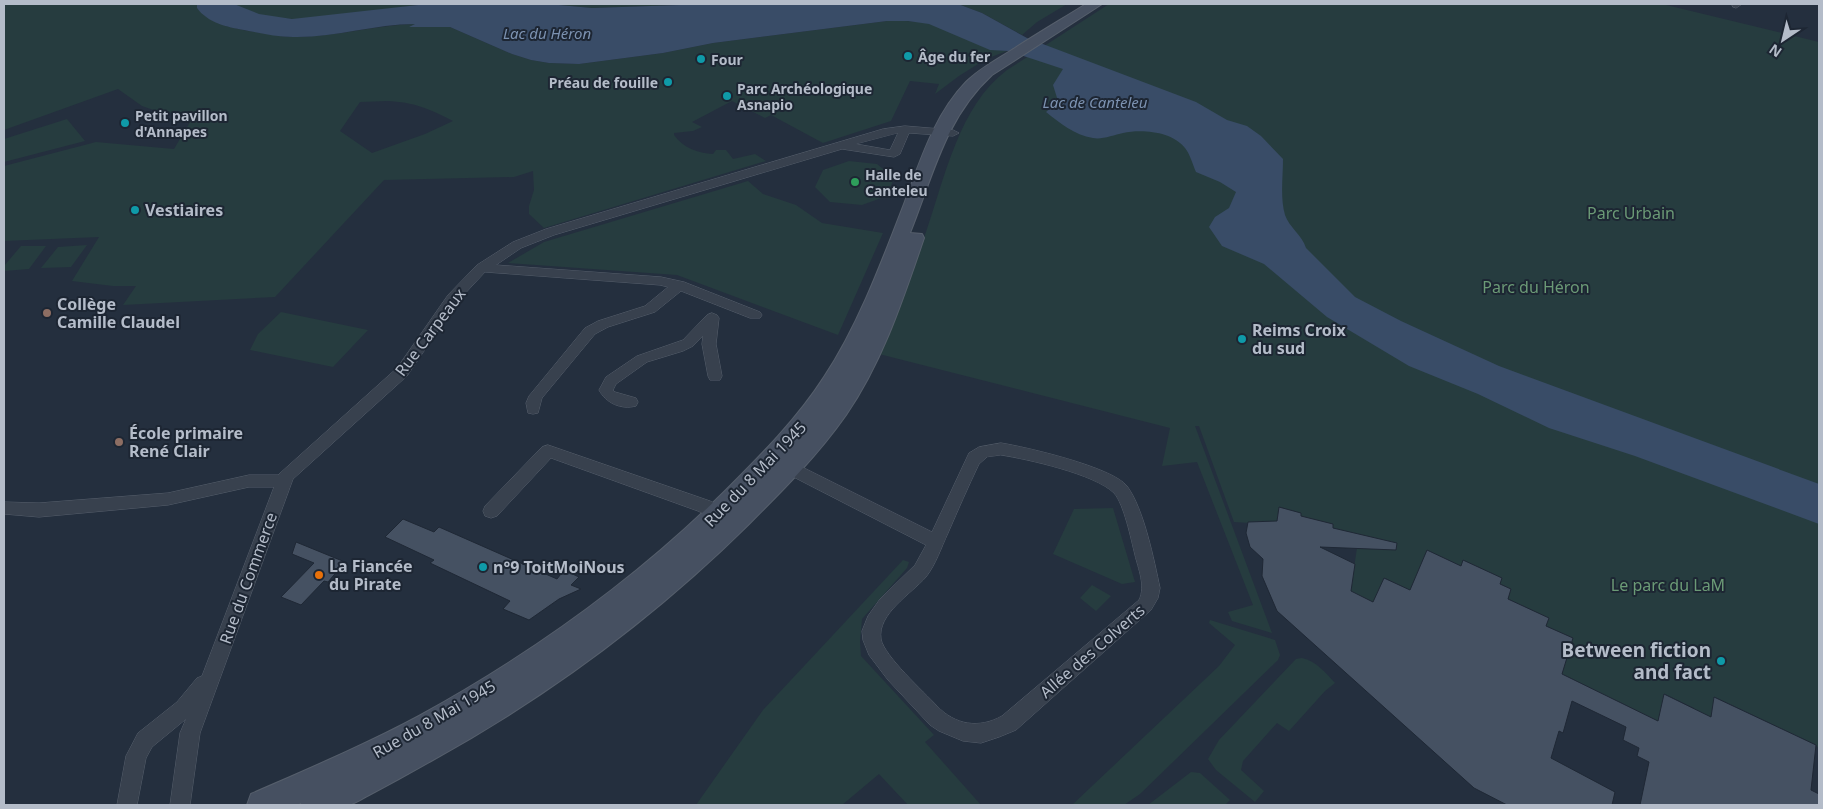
<svg xmlns="http://www.w3.org/2000/svg" width="1823" height="809" font-family="'Noto Sans',sans-serif">
  <style>
    .green { fill: #263c3f; fill-rule: evenodd }
    .water { fill: #394c67 }
    .building { fill: #455162; stroke: #1f2835 }
    .lines { fill: none; stroke-linecap: round; stroke-linejoin: round }
    .minor-casing { stroke: #565f6c; stroke-width: 1 }
    .secondary-casing { stroke: #565f6c; stroke-width: 2 }
    .minor { fill: #38414e; fill-rule: evenodd }
    .secondary { fill: #465061; fill-rule: evenodd }
    .culture-dot { fill: #0f9aa8; stroke: #1d2633; stroke-width: 2 }
    .leisure-dot { fill: #2e9e5b; stroke: #1d2633; stroke-width: 2 }
    .education-dot { fill: #8d6e63; stroke: #1d2633; stroke-width: 2 }
    .food-dot { fill: #e8710a; stroke: #1d2633; stroke-width: 2 }
    .labels { text-anchor: middle; dominant-baseline: central; stroke-width: 4; stroke-linejoin: round; paint-order: stroke }
    .far-poi-label { font-size: 14px; font-weight: bold; fill: #b4bcc9; stroke: #1d2633; text-anchor: start }
    .far-water-label { font-size: 15px; font-style: italic; fill: #7c92b1; stroke: #1d2633 }
    .poi-label { font-size: 16px; font-weight: bold; fill: #b4bcc9; stroke: #1d2633; text-anchor: start }
    .park-label { font-size: 16px; fill: #6b9a76; stroke: #1d2633 }
    .street-label { font-size: 16px; fill: #b4bcc9; stroke: #1d2633 }
    .near-poi-label { font-size: 19px; font-weight: bold; fill: #b4bcc9; stroke: #1d2633; text-anchor: end }
  </style>
  <rect width="100%" height="100%" fill="#242f3e"/>
  <path class="green" d="M4 4H197V8C211 23 228 27 248 31 264 33 278 37 294 37 335 37 375 25 416 24L411 27H450L512 54 531 60 549 63 579 64 663 53 713 43 887 21C904 21 922 20 938 26 962 35 981 49 1007 51L986 59 959 76 935 94 939 84 910 81 891 121 823 143 771 115 765 118 732 101 692 122 702 127 693 131 674 133V135C683 148 698 153 713 154L716 150H726L733 159 755 154 766 161 544 228 529 214V206L534 190 533 171 514 177 384 180 275 297 123 305 136 286H113L72 281 99 237 4 241V166L96 142 174 149 196 112 162 113 142 106 118 89 4 130ZM387 101C414 102 430 109 453 121L425 134 372 153 340 131 360 102Z
    M234 4H427C373 9 282 35 234 4Z
    M548 4H709L592 8Z
    M958 4H1067L1037 22 1022 35 982 13Z
    M1109 4H1662L1819 42V749L1816 745 1715 697 1709 725 1692 716 1694 708 1665 694 1658 721 1562 674 1573 638 1546 626 1548 618 1508 599 1511 589 1500 584 1502 578 1463 560 1461 566 1427 550 1417 574 1419 595 1385 578 1377 594 1385 608 1346 589 1352 581 1357 548 1373 549V538H1332L1333 524 1309 518 1299 530 1301 513 1279 507 1280 525 1234 522 1199 426H1195L1272 633 1232 621 1228 612 1253 605 1197 462 1162 466 1170 428 879 354C895 313 912 273 926 232 945 177 959 106 1007 70Z
    M67 119 85 141 4 162V139Z
    M849 161 877 164 894 178 887 196 862 205 830 202 815 187 823 170Z
    M748 181 763 194 796 205 822 223 883 233 838 335 677 275 508 263 544 242Z
    M87 245 71 267 41 268 58 247Z
    M21 246H46L29 269 4 271V266Z
    M281 312 368 330 333 367 250 350 258 334Z
    M1113 508 1135 582 1122 584 1053 554 1074 509Z
    M903 560 909 562 907 568 862 619 860 642 861 656 934 735 925 742 981 805H908L879 774 842 805H696L763 710Z
    M1092 585 1111 596 1096 611 1080 598Z
    M1210 620 1275 640 1280 655 1278 660 1140 794 1124 805H1072L1219 666 1235 645 1209 623Z
    M1302 658C1316 661 1326 673 1335 683L1325 691 1289 731 1277 723 1243 761 1241 770 1264 791 1255 802 1216 770 1208 759 1219 740 1296 659Z
    M1191 772 1200 773 1230 800 1225 805H1148Z"/>
  <path class="water" d="M197 4H234L259 14 292 19 427 4H548L592 8 709 4H958L982 13 1027 38 1196 102 1227 120 1247 126 1261 136 1283 159C1283 177 1280 198 1285 215 1289 227 1302 235 1306 248L1355 297 1401 321 1499 366 1819 484V524L1635 456 1549 428 1478 394 1409 366 1327 317 1264 264 1222 246 1209 227 1215 217 1229 208 1236 192 1220 182 1196 172C1193 165 1190 154 1185 148 1172 131 1141 129 1123 133 1114 135 1101 140 1093 138 1074 135 1060 123 1046 112L1058 101 1053 85 1063 69 1008 51 990 50 929 24 908 21H887L713 43 663 53 579 64 549 63 531 60 512 54 450 27H409L415 24C374 24 334 38 293 37 276 37 260 33 244 30 227 27 208 23 197 8Z"/>
  <path class="building" d="M1279 507 1301 513V516L1333 524V528L1397 543 1396 550 1320 547 1355 564 1351 591 1373 602 1384 578 1410 590 1427 550 1461 566 1463 560 1502 578 1500 584 1511 589 1508 599 1549 618 1546 626 1573 638 1562 674 1658 721 1664 694 1711 717 1714 697 1816 745 1811 790 1819 794V805H1640L1649 762 1637 756 1639 748 1623 740 1626 727 1572 701 1563 733 1559 731 1551 758 1615 792 1612 805H1507L1474 788 1277 611 1262 576 1263 559 1250 547 1246 533 1248 522 1277 521Z
    M403 519 434 532 439 527 557 579 564 570 579 577 571 585 581 589 559 599 529 620 503 609 510 601 430 563 434 560 385 537Z
    M296 542 345 562 328 582 324 581 301 605 281 597 314 563 292 554Z"/>
  <g class="lines">
    <g class="minor-casing">
      <path id="minor" d="M1732 4H1742L1736 8 1733 7Z
        M905 126 953 130 959 133 953 136 909 133 900 154 894 157 842 149 554 235 521 248 496 265 661 277 684 282 760 312 762 315 760 318H750L681 291 655 312 608 327 595 334 542 398 538 413 533 414 528 413 526 403 529 396 585 328 598 321 645 306 668 287 660 285 485 272 458 301 407 376 293 479 200 733 190 805H170L180 733 186 719 152 747 146 758 137 805H117L126 756 138 733 177 702 197 678 202 676 274 487H249L168 505 39 517 4 514V502L39 503 168 493 249 475H278L397 368 448 295 477 265 513 242 546 229 883 129ZM898 133 890 150 856 144Z
        M712 313 717 315 719 318 716 344 722 376 720 380H710L708 376 702 344 703 336 693 346 683 351 647 362 616 384 613 390 615 392 636 398 638 402 636 406C621 410 606 403 599 390L606 377 637 356 683 340 707 315Z
        M1001 443C1026 447 1112 467 1127 486 1144 509 1154 560 1160 588L1158 598 1151 610 1016 730 999 737 981 743 963 741 939 731 930 725 888 680 869 655 863 640 862 631 868 616 880 599 915 565 926 545 776 468 774 464 776 460 782 458 788 460 932 532 969 453 979 447ZM1001 455C1027 459 1095 474 1114 493 1124 504 1131 539 1135 555 1138 568 1146 586 1139 600L1002 716C979 729 955 725 937 706 924 692 884 656 881 639 877 614 911 594 926 577 936 564 941 548 948 533 958 510 968 487 979 464L987 457Z
        M548 445 710 501 731 512 733 517 731 522 725 524 698 511 551 458 497 516 491 518 485 516 483 511 485 506 542 447Z"/>
    </g>
    <g class="secondary-casing">
      <path id="secondary" d="M1086 4H1102L992 75C945 118 933 176 910 233L922 234 924 238C903 299 883 361 846 415 818 455 783 490 749 524 655 617 547 697 431 761 410 773 390 784 369 795 363 798 356 803 349 805 337 808 314 805 301 805V803L297 805H247L251 794C308 769 365 745 419 716 530 655 636 579 726 490 761 455 797 419 824 377 858 326 882 261 904 204 920 162 934 115 966 82 980 68 998 59 1015 48 1038 33 1062 19 1086 4Z"/>
    </g>
    <use href="#minor" class="minor"/>
    <use href="#secondary" class="secondary"/>
  </g>
  <g class="culture-dot">
    <circle cx="908" cy="56" r="5"/>
    <circle cx="701" cy="59" r="5"/>
    <circle cx="668" cy="82" r="5"/>
    <circle cx="727" cy="96" r="5"/>
    <circle cx="125" cy="123" r="5"/>
    <circle cx="135" cy="210" r="5"/>
    <circle cx="1242" cy="339" r="5"/>
    <circle cx="483" cy="567" r="5"/>
    <circle cx="1721" cy="661" r="5"/>
  </g>
  <circle class="leisure-dot" cx="855" cy="182" r="5"/>
  <g class="education-dot">
    <circle cx="47" cy="313" r="5"/>
    <circle cx="119" cy="442" r="5"/>
  </g>
  <circle class="food-dot" cx="319" cy="575" r="5"/>
  <g class="labels">
    <g class="far-poi-label">
      <text x="918" y="56">Âge du fer</text>
      <text x="711" y="59">Four</text>
      <text x="658" y="82" text-anchor="end">Préau de fouille</text>
      <text x="737" y="88">Parc Archéologique<tspan x="737" dy="16">Asnapio</tspan></text>
      <text x="135" y="115">Petit pavillon<tspan x="135" dy="16">d'Annapes</tspan></text>
      <text x="865" y="174">Halle de<tspan x="865" dy="16">Canteleu</tspan></text>
    </g>
    <g class="far-water-label">
      <text x="547" y="33">Lac du Héron</text>
      <text x="1095" y="102">Lac de Canteleu</text>
    </g>
    <g class="poi-label">
      <text x="145" y="210">Vestiaires</text>
      <text x="57" y="304">Collège<tspan x="57" dy="18">Camille Claudel</tspan></text>
      <text x="1252" y="330">Reims Croix<tspan x="1252" dy="18">du sud</tspan></text>
      <text x="129" y="433">École primaire<tspan x="129" dy="18">René Clair</tspan></text>
      <text x="329" y="566">La Fiancée<tspan x="329" dy="18">du Pirate</tspan></text>
      <text x="493" y="567">n°9 ToitMoiNous</text>
    </g>
    <g class="park-label">
      <text x="1631" y="213">Parc Urbain</text>
      <text x="1536" y="287">Parc du Héron</text>
      <text x="1668" y="585">Le parc du LaM</text>
    </g>
    <g class="street-label">
      <text transform="translate(430 332) rotate(-53)">Rue Carpeaux</text>
      <text transform="translate(755 474) rotate(-46)">Rue du 8 Mai 1945</text>
      <text transform="translate(248 578) rotate(-70)">Rue du Commerce</text>
      <text transform="translate(1092 651) rotate(-41)">Allée des Colverts</text>
      <text transform="translate(434 719) rotate(-30)">Rue du 8 Mai 1945</text>
    </g>
    <g class="near-poi-label">
      <text x="1711" y="650">Between fiction<tspan x="1711" dy="22">and fact</tspan></text>
    </g>
  </g>
  <rect width="1823" height="809" fill="none" stroke="#b4bcc9" stroke-width="10"/>
  <g transform="translate(1783 40) rotate(215)" stroke="#1d2633" stroke-width="4" paint-order="stroke">
  <path d="M0-4L9 19L0 12L-9 19Z" fill="#b4bcc9"/>
  <text y="-8" font-size="14" font-weight="bold" text-anchor="middle" fill="#b4bcc9">N</text>
  </g>
</svg>
